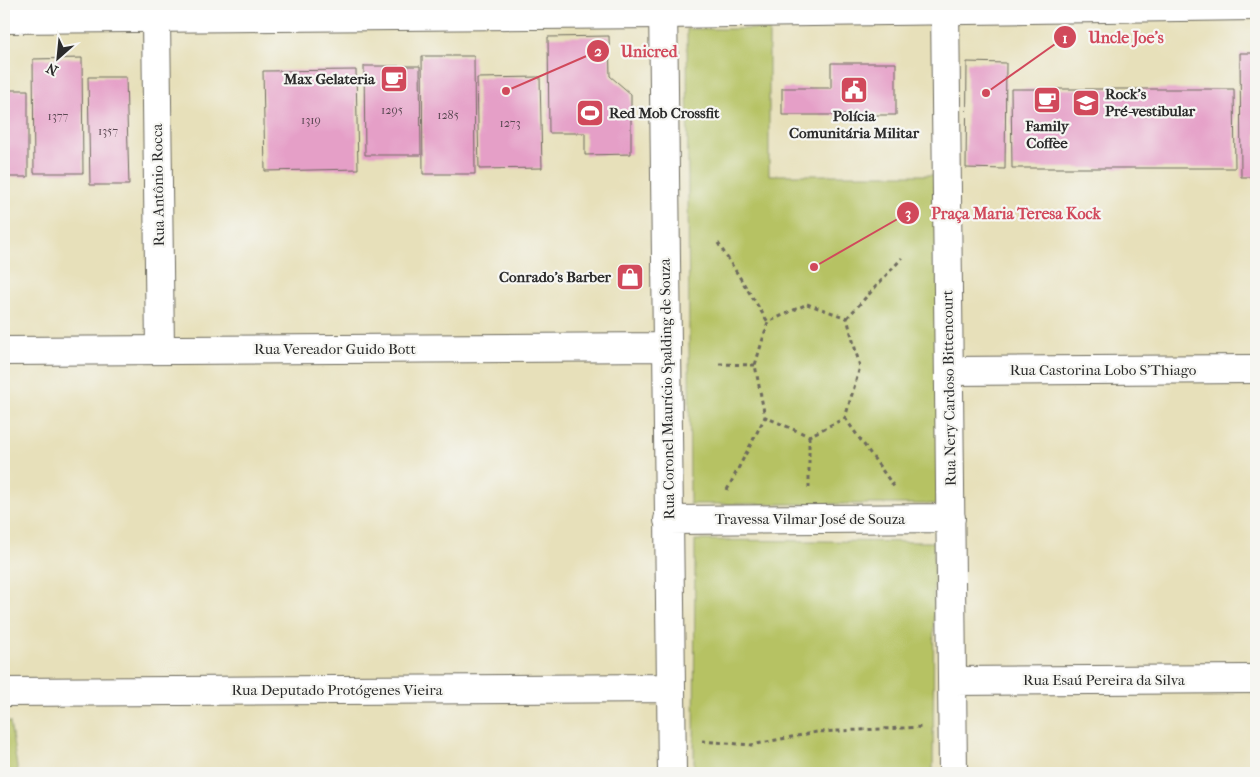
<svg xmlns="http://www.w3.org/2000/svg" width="1260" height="777" font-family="'IM FELL French Canon',serif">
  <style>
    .green { fill: #b6c264; stroke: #707648 }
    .building { fill: #e59fc7 }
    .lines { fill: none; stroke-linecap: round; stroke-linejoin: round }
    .minor-casing { stroke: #6d6a5d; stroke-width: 30 }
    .primary-casing { stroke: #6d6a5d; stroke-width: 30 }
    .path { stroke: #6d6a5d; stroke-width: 3; stroke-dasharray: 4 4; stroke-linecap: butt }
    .minor { stroke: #fff; stroke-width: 28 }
    .primary { stroke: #fff; stroke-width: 28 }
    .labels { text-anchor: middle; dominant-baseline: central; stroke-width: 4.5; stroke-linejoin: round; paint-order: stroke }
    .number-label { font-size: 12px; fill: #5a4852 }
    .poi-label { font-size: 15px; font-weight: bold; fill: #2b2b2b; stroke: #f6f6f2; text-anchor: end }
    .street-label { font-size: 15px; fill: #2b2b2b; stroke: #f6f6f2 }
    .leader { fill: none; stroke: #d1495b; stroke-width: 2 }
    .callout-dot { fill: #d1495b; stroke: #f6f6f2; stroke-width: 2 }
    .mark-label { font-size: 15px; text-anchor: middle; font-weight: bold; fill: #fff }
    .callout-label { font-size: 16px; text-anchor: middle; font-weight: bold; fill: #d1495b; stroke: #f6f6f2; stroke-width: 4.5; stroke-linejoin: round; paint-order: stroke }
  </style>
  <rect width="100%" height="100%" fill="#f6f6f2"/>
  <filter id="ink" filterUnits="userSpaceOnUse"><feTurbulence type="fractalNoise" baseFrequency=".02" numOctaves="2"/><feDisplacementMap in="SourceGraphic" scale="10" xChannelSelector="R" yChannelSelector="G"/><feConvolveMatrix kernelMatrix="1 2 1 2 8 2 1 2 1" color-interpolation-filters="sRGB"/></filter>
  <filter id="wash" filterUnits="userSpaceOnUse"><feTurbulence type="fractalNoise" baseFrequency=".0096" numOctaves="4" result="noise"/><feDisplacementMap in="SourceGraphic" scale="20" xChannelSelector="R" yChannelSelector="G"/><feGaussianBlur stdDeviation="1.12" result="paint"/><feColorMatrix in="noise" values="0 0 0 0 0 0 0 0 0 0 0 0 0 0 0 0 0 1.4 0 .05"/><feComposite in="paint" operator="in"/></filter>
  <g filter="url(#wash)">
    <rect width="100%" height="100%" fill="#e7e0ba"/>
    <path class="green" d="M687 29H769V175H938L940 504H690Z
      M695 540 934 542 933 773H694Z
      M4 722H10L18 773H4Z"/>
    <g id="blocks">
      <path class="building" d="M609 36 610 76 631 94V154L585 155V133H549L548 37Z
        M1240 53H1256V177H1241Z
        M422 56H474L475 174H423Z
        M82 58 83 173H34L33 59Z
        M967 62 1006 63 1005 169 966 168Z
        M831 63H896V115H782V88H831Z
        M364 66H420L421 155H365Z
        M356 70 358 169 265 171 263 71Z
        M88 77H126L129 185H90Z
        M540 77 542 168 479 169 477 78Z
        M1011 89H1234L1235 168H1012Z
        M4 90H28V177H4Z"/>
    </g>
  </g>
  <g filter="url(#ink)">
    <use href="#blocks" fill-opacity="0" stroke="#6d6a5d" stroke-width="1"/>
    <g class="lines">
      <g class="minor-casing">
        <path id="minor" d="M663 4 672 773
          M945 4 953 773
          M156 19 160 350
          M4 351 667 347
          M949 371 1256 369
          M668 520 951 518
          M953 681 1256 679
          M4 692 670 688"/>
      </g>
      <g class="primary-casing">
        <path id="primary" d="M4 19 663 14 1256 6"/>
      </g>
      <path class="path" d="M718 243 768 322
        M807 304 847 318 860 367 845 418 809 436 765 417 755 365 768 322Z
        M847 318 902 258
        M719 364 755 365
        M845 418 895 488
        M809 436V488
        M727 490 765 417
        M702 741 751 745 817 732 924 727"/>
      <use href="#minor" class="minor"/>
      <use href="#primary" class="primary"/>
    </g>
  </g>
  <defs>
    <g id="cafe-square" transform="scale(1.4375)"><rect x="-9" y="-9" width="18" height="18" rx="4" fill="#d1495b" stroke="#f6f6f2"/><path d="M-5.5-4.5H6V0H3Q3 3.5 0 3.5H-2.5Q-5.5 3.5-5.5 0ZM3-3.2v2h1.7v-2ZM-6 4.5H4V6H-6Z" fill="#fff"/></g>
    <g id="civic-square" transform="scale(1.4375)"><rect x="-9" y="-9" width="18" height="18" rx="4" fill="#d1495b" stroke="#f6f6f2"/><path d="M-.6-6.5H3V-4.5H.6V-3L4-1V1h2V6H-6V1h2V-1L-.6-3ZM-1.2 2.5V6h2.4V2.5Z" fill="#fff"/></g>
    <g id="university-square" transform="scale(1.4375)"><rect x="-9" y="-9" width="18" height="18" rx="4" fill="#d1495b" stroke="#f6f6f2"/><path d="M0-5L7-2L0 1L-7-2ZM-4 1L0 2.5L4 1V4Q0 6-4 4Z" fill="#fff"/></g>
    <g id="stadium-square" transform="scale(1.4375)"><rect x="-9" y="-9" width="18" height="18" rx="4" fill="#d1495b" stroke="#f6f6f2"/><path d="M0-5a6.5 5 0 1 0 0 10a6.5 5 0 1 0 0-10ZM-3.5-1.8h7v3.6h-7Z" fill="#fff"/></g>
    <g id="shop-square" transform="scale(1.4375)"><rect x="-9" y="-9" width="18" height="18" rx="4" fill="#d1495b" stroke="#f6f6f2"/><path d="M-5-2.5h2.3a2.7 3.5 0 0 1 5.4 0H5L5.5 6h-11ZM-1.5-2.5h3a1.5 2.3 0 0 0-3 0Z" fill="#fff"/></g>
  </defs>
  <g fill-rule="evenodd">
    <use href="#cafe-square" x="394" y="79"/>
    <use href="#civic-square" x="854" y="90"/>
    <use href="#cafe-square" x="1047" y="100"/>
    <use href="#university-square" x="1086" y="103"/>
    <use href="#stadium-square" x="590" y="113"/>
    <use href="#shop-square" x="630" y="277"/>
  </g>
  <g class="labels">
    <g class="number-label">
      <text x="392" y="110">1295</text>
      <text x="448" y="115">1285</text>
      <text x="58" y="116">1377</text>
      <text x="311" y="120">1319</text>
      <text x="510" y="123">1273</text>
      <text x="108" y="131">1357</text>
    </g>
    <g class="poi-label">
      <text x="375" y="79">Max Gelateria</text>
      <text x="1105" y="94" text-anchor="start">Rock's<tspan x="1105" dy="17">Pré-vestibular</tspan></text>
      <text x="609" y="113" text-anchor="start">Red Mob Crossfit</text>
      <text x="854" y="116" text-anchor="middle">Polícia<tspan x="854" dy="17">Comunitária Militar</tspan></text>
      <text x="1047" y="126" text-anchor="middle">Family<tspan x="1047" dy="17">Coffee</tspan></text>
      <text x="611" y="277">Conrado's Barber</text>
    </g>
    <g class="street-label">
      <text transform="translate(158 185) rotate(-91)">Rua Antônio Rocca</text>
      <text x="335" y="349">Rua Vereador Guido Bott</text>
      <text x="1103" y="370">Rua Castorina Lobo S'Thiago</text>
      <text transform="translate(949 388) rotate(-91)">Rua Nery Cardoso Bittencourt</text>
      <text transform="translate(667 389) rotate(-91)">Rua Coronel Maurício Spalding de Souza</text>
      <text x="810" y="519">Travessa Vilmar José de Souza</text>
      <text x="1104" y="680">Rua Esaú Pereira da Silva</text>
      <text x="337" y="690">Rua Deputado Protógenes Vieira</text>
    </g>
  </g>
  <path class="leader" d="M986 93L1065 37M506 91L598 51M814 267L908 213"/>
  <g class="callout-dot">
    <circle cx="986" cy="93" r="5"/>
    <circle cx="506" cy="91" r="5"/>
    <circle cx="814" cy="267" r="5"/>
    <circle cx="1065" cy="37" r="12"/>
    <circle cx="598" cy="51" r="12"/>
    <circle cx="908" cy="213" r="12"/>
  </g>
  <g class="mark-label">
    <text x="1065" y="43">1</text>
    <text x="598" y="56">2</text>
    <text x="908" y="218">3</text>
  </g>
  <g class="callout-label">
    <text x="1126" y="43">Uncle Joe's</text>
    <text x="649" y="57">Unicred</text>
    <text x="1016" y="219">Praça Maria Teresa Kock</text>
  </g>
  <rect width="1260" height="777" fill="none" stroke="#f6f6f2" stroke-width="20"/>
  <g transform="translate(58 58) rotate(207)" stroke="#f6f6f2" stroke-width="4" paint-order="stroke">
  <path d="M0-4L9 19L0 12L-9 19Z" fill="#2b2b2b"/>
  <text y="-8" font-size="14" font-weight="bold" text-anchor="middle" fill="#2b2b2b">N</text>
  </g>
</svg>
